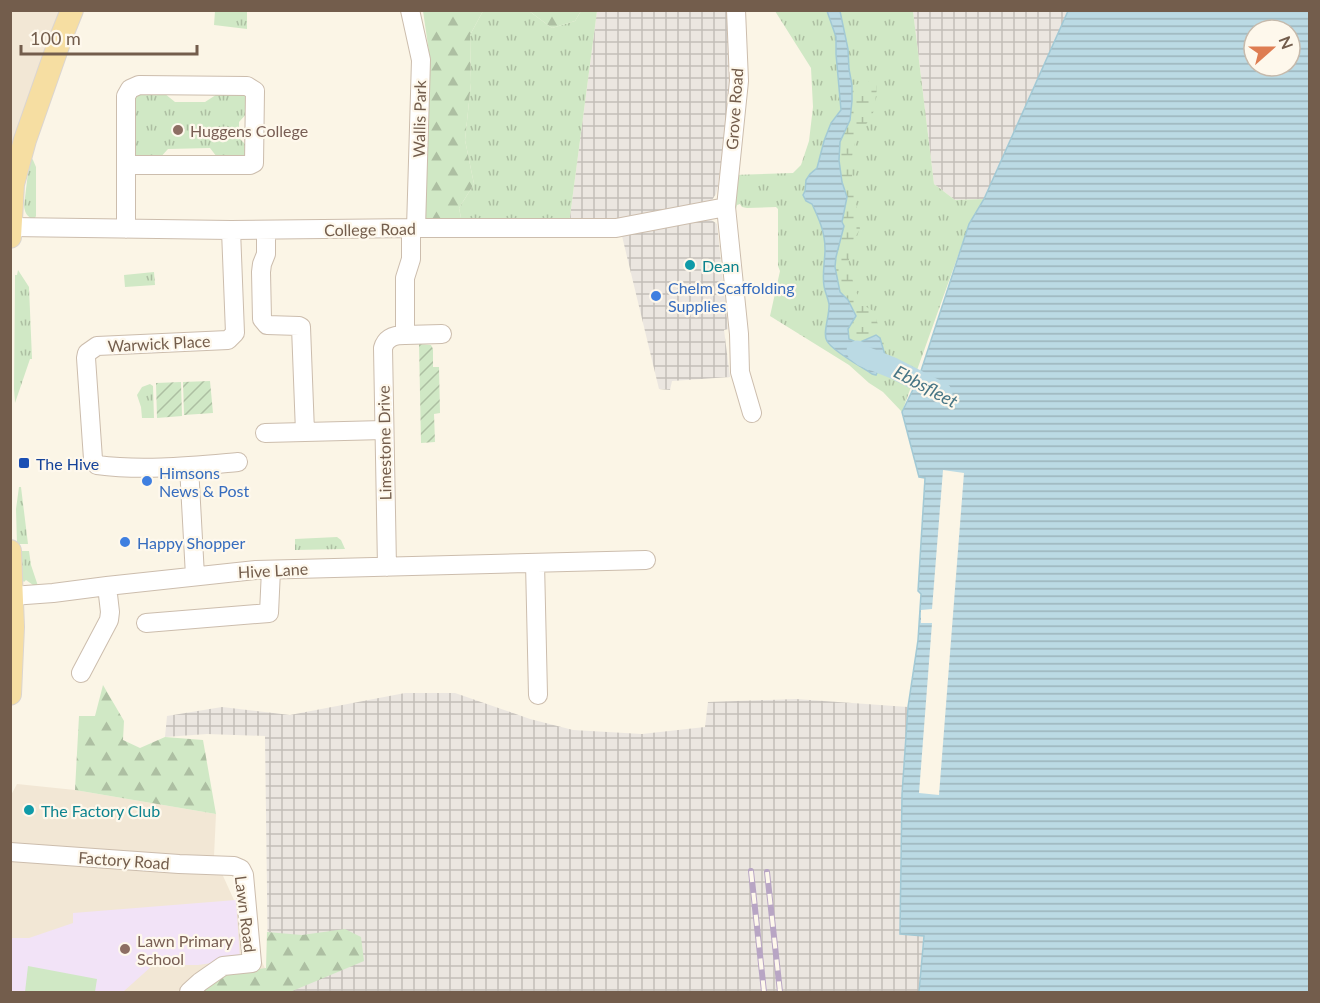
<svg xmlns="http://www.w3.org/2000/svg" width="1320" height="1003" font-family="Lato,sans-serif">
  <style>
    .residential { fill: #f2e7d5 }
    .industrial { fill: url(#industrial-grid) }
    .education { fill: #f2e3f7 }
    .grass { fill: url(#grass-tufts) }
    .forest { fill: url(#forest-firs) }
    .wetland { fill: url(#wetland-marsh) }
    .garden { fill: url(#garden-furrows) }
    .pitch { fill: #d0e8c5 }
    .water { fill: url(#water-rules); stroke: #a2c9d5; stroke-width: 1.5; fill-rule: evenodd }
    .pier { fill: #fbf5e6 }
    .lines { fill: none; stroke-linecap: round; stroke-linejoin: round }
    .river { stroke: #bbdae4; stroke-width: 21 }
    .minor-casing { stroke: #ccbdad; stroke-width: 20 }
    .major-casing { stroke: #dbd5d0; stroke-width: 24 }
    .minor { stroke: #fff; stroke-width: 18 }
    .major { stroke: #f6dea2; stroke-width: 22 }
    .rail-casing { stroke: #b8a5c4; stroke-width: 6 }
    .rail { stroke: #fef8ec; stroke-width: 4; stroke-dasharray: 11; stroke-linecap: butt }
    .education-dot { fill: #8d6e63; stroke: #fef8ec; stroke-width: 2 }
    .culture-dot { fill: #0f9aa8; stroke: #fef8ec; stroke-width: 2 }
    .shop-dot { fill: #3f7fe0; stroke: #fef8ec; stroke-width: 2 }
    .transit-dot { fill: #1a4fb4; stroke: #fef8ec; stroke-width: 2 }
    .labels { text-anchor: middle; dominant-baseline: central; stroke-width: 4.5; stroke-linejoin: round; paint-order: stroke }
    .street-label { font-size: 16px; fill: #735d4c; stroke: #fef8ec }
    .education-label { font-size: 16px; fill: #785e54; stroke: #fef8ec; text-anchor: start }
    .culture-label { font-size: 16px; fill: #0d838f; stroke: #fef8ec; text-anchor: start }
    .shop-label { font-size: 16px; fill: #366cbe; stroke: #fef8ec; text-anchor: start }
    .transit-label { font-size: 16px; fill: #164399; stroke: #fef8ec; text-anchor: start }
    .water-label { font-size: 18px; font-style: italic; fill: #477585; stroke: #fef8ec }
  </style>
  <defs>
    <pattern id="industrial-grid" width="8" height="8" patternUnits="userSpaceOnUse" patternTransform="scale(1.5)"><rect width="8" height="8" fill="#ebe6e0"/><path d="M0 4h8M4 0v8" fill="none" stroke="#c3beb8"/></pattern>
    <pattern id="grass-tufts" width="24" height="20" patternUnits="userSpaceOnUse" patternTransform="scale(1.5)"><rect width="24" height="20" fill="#d0e8c5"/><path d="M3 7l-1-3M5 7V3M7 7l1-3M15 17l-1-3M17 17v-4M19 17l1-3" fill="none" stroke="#adbfa2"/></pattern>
    <pattern id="forest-firs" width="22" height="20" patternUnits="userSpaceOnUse" patternTransform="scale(1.5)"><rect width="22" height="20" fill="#d0e8c5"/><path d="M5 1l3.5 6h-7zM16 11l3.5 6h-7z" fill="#adbfa2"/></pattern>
    <pattern id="wetland-marsh" width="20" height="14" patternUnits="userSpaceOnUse" patternTransform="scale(1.5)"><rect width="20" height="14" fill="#d0e8c5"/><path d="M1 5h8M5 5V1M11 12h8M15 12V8" fill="none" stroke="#adbfa2"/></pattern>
    <pattern id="garden-furrows" width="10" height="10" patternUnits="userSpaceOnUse" patternTransform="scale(1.5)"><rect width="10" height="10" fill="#d0e8c5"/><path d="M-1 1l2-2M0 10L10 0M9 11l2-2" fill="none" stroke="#adbfa2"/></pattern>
    <pattern id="water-rules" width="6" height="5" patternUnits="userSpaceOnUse" patternTransform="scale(1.5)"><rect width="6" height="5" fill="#bbdae4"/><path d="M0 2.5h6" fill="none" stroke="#9cb4bb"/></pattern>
  </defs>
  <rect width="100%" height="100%" fill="#fbf5e6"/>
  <path class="residential" d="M11 11H62L11 157Z
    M17 784 75 790 216 814 214 856 268 975 242 992H11L10 797Z"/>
  <path class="industrial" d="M597 11H728L732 84 718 186 716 194 712 200 707 203 619 220 569 224Z
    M913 11H1074L984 199 955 200 934 184Z
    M710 219 717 224 728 329 724 330 730 377 672 381 670 390 659 389 622 236Z
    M405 693H455L530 719 573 730 642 734 705 727 708 702 796 699 908 707 902 794 900 933 924 936 919 992H203L268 968 265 736 207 734 165 737 167 716 222 707 290 715Z"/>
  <path class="education" d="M236 900 240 959 198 965H153L123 992H11V938H29L73 923V913Z"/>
  <path class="grass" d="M215 11H247V29L214 25Z
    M483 11H529L552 28 575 21 581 11H597L569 224 462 223 459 208 474 184 465 140 471 83 470 35Z
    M775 11H913L934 184 955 200 984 199 969 225 902 412 883 392 869 383 849 365 770 316 780 271 778 266V209L776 207 747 208 742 207 740 204 737 205 736 209 733 207 734 175 793 173 801 165 809 141 813 107 811 68Z
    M159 89 175 102H205L222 91 248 93 249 111 239 122V138L252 151 251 157 220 161 210 148 168 149 158 160H132L134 92Z
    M30 156 33 160 36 167V216L34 220C28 217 25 214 24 206Z
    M18 270 29 287 32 359H30L15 403 14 389 15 275H17Z
    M154 272 155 285 125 287 124 275Z
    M150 384 153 386 154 418H142L141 407 137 395 142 387Z
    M19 487H21L28 544H17L16 509Z
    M337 537 341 540 345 549 295 550V539Z
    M18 551H29L31 565 38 586 33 585 26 580 24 582 22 580Z"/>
  <path class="forest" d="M423 11H483L470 35 471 83 465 140 474 184 459 208 462 223H422L427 172 430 59Z
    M529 11V10L581 11 575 21 552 28Z
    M103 685 124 721 123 740 140 748 165 737 203 740 216 814 75 790 79 716H95Z
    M345 929 361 937 364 961 290 992H198L224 974 266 968 267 932 302 935Z"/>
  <path class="wetland" d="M872 76C882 86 873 96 876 107 873 113 870 118 867 123 864 127 860 131 858 135 844 164 857 200 860 229L853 241 848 264 856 292 865 306 873 311 879 327 887 336 890 341 883 347 880 339 876 335 858 343 849 339 848 329 856 316 848 300 840 292 835 267 836 257 844 226 842 222 847 197 842 182 839 160 840 142 850 120 852 101V85L868 83Z"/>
  <path class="garden" d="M419 344 431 345 433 349V367H439L440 413 434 414 435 442 421 443Z
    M210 381 213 413 184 415 183 382Z
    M181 382 182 416 157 418 156 383Z"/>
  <path class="pitch" d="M28 966 97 979 95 992H25Z"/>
  <path class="water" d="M827 11H840L848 49 849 69 852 85V101L850 120 840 142 839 160 842 182 847 197 842 222 844 226 836 257 835 267 840 292 848 300 856 316 848 329 849 339 858 343 876 335 880 338 885 355 876 375 872 374C862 367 832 351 827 341 822 334 830 315 829 304 828 298 825 292 824 286 822 274 825 261 825 249 825 232 819 219 812 204L806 201 803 195 805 191 806 180 810 174 817 168 824 141 831 123 841 110 836 54V37Z
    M1068 11H1309V992H919L924 936 900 934 902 794 908 707 918 640 921 594 918 591 925 478 919 477 902 412 919 377 969 224 984 199ZM1254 30H1290V66H1254Z"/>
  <path class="pier" d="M943 470 964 473 939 795 919 793 932 623H921V610L932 609Z"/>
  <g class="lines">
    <path class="river" d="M857 351 863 356 893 368 942 393"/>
    <g class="minor-casing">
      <path id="minor" d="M410 10 421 60 416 228
        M736 10 739 81 726 207 739 334 740 372 752 413
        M11 227 231 230 416 228H616L726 207
        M411 228V259L405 278V335L442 334
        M126 229V96L130 89 139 85 247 86 255 91 254 163 250 165H127
        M231 230 235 333 228 340 97 346 87 353 86 358 93 459 97 465C143 471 191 466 238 462
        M266 230V254L262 264 261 272 262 319 267 325 299 326 301 327 305 432
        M265 433 384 430
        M189 466 195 576
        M535 563 538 695
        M387 567 383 348C386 337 395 335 405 335
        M12 596 53 593 107 586 256 570 646 560
        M146 623 269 613 271 570
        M81 673 109 620 110 612 107 586
        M10 852 179 864 234 866 241 869 244 875 252 963 223 966 200 982 189 992"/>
    </g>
    <g class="major-casing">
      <path id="major" d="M10 237 13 184 25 140 60 40 72 10
        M10 551 13 627 10 694"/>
    </g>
    <use href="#minor" class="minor"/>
    <use href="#major" class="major"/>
    <g class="rail-casing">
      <path id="rail" d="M751 871 764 992
        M767 872 780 992"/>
    </g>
    <use href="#rail" class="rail"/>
  </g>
  <g class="education-dot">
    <circle cx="178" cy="130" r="6"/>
    <circle cx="125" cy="949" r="6"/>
  </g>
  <g class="culture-dot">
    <circle cx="690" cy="265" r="6"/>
    <circle cx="29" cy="810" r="6"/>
  </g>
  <g class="shop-dot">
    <circle cx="656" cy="296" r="6"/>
    <circle cx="147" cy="481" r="6"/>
    <circle cx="125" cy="542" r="6"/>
  </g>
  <rect class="transit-dot" x="18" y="457" width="12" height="12" rx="3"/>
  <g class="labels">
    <g class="street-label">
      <text transform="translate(734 109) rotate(-86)">Grove Road</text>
      <text transform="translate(419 119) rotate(-89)">Wallis Park</text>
      <text transform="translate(370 229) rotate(-1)">College Road</text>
      <text transform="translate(159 343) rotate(-3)">Warwick Place</text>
      <text transform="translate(384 443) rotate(-91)">Limestone Drive</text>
      <text transform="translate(273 570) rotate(-3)">Hive Lane</text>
      <text transform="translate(124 860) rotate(4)">Factory Road</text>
      <text transform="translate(246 914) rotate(83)">Lawn Road</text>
    </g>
    <g class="education-label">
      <text x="190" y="130">Huggens College</text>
      <text x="137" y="940">Lawn Primary<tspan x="137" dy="18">School</tspan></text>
    </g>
    <g class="culture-label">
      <text x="702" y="265">Dean</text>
      <text x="41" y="810">The Factory Club</text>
    </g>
    <g class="shop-label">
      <text x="668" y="287">Chelm Scaffolding<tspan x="668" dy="18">Supplies</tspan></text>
      <text x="159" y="472">Himsons<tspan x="159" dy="18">News &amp; Post</tspan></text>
      <text x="137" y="542">Happy Shopper</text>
    </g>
    <g class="transit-label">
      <text x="36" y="463">The Hive</text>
    </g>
    <g class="water-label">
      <text transform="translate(926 386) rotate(28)">Ebbsfleet</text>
    </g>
  </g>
  <rect width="1320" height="1003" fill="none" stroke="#735d4c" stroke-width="24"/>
  <g transform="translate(1272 48) rotate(69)"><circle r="28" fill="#fef8ec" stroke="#c6baac" stroke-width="1.5"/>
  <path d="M0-4.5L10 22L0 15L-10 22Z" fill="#de7d52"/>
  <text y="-9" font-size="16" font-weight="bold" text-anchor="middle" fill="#735d4c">N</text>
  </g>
  <path d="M21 45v9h176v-9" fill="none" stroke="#735d4c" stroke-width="3"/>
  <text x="30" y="45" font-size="18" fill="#735d4c" stroke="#fef8ec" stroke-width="4.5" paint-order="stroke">100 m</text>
</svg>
